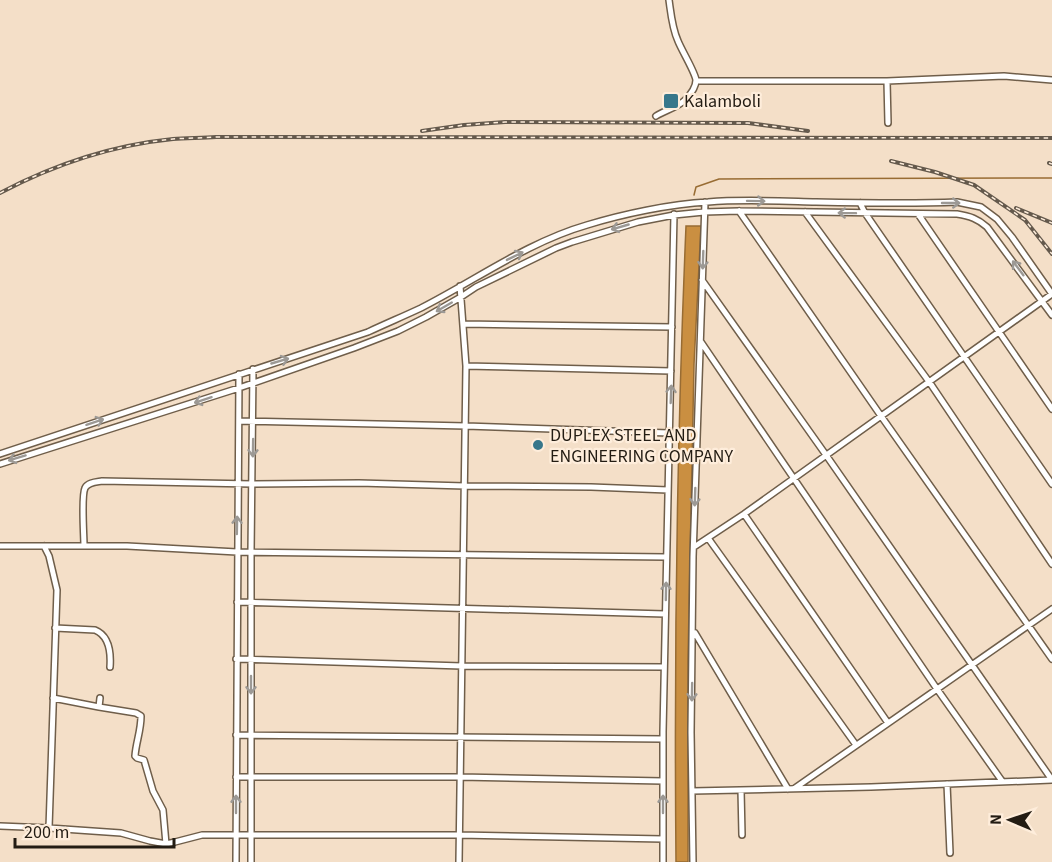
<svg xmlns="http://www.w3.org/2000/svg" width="1052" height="862" font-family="'Source Sans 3',sans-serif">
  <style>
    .water { fill: #ca8f41; stroke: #986c33; stroke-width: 1.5 }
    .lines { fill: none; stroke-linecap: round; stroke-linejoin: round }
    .stream { stroke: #986c33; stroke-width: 1.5 }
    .minor-casing { stroke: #6f5e4a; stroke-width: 8 }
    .minor { stroke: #fff; stroke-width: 5 }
    .rail-casing { stroke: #64594c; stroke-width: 4 }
    .rail { stroke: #feeddb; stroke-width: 1.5; stroke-dasharray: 4.5; stroke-linecap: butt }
    .oneway { stroke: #9c9995 }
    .poi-dot { fill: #37778b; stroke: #feeddb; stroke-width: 2 }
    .labels { text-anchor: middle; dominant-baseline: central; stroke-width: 4.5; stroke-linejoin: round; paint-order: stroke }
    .poi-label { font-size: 18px; fill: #231c13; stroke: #feeddb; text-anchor: start }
  </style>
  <rect width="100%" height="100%" fill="#f4dfc8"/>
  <path class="water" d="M686 226H701L694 364 688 659V862H676C674 650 677 438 686 226Z"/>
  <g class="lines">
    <path class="stream" d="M694 195 696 187 719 179 1052 178"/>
    <g class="minor-casing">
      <path id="minor" d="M696 81H887L888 123
        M887 81 1004 76 1052 80
        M656 116C665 110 677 108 685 100 690 95 696 87 696 80 695 72 682 51 678 41 672 28 671 14 669 0
        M860 203 865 213 1052 484
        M739 211 881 416 1052 659
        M805 212 930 383 1052 564
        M918 214 1052 409
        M702 280 826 455 1052 780
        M464 324 672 327
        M701 342 937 689 1002 781
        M466 366 671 371
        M239 421 466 426 669 433
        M0 454 368 332C385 324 404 316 421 308 476 280 528 242 587 225 623 214 670 204 708 202 744 199 780 201 816 202 863 203 910 204 957 202L981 207 997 219 1012 237 1052 294
        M0 464 239 388 354 348 398 331 426 317 461 297 476 287 556 248 572 242 638 222 674 215 704 212 738 211 957 214C970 216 978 219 987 227L1052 315
        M744 514 888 723
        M708 538 856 745
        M0 546H127L237 552 666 557
        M44 546 49 556 57 590 49 828 121 833 150 841 166 844 175 842 202 835H459L663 839
        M84 546C84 535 81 496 85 488 88 482 97 482 102 481L252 484 359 483 465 486 591 487 668 490
        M694 547 744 514 1052 294
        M237 602 665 614
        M55 628 95 630C110 636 111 653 110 667
        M695 633 788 789
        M236 659 462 666 664 667
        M53 698 99 707 100 698
        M99 707 136 713 141 716C141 731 136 742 135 756L137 758 144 760 153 791 163 810 166 844
        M236 735 663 739
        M236 777H460L663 781
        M947 784 950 853
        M795 788 1052 609
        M741 790 742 835
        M692 791 871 787 1052 780
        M0 826 49 828
        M236 862 239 374
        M251 862V552L253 369
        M459 862 466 366 460 286
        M663 862V732L674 214
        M693 862 691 732 693 557 705 202"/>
    </g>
    <use href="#minor" class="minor"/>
    <g class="rail-casing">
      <path id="rail" d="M422 131 464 125 505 122 748 123 808 131
        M891 161 935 172 974 185 1025 220 1052 254
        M1049 163 1052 164
        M0 193C53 165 113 145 173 139 187 138 202 138 216 137L1052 138
        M1016 208 1052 223"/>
    </g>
    <use href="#rail" class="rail"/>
  </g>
  <defs><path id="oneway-shaft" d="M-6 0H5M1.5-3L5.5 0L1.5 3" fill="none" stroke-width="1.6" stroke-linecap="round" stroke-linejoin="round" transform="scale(1.5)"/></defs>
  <g class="oneway">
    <use href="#oneway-shaft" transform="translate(756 201) rotate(1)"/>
    <use href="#oneway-shaft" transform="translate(951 203)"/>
    <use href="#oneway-shaft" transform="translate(847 213) rotate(-179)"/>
    <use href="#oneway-shaft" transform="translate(620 227) rotate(164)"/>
    <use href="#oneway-shaft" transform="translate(515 256) rotate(-26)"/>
    <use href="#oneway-shaft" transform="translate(703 260) rotate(92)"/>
    <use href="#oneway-shaft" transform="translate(1018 268) rotate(-127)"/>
    <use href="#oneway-shaft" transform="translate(444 307) rotate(150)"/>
    <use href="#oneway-shaft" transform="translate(280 361) rotate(-16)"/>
    <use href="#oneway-shaft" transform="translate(671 394) rotate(-88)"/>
    <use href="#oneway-shaft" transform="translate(203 400) rotate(162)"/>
    <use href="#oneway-shaft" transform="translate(95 422) rotate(-18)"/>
    <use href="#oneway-shaft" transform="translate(253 448) rotate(91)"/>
    <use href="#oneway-shaft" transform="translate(17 458) rotate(163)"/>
    <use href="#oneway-shaft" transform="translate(695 497) rotate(92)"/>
    <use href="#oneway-shaft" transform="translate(237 525) rotate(-89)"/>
    <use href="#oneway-shaft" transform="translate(666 591) rotate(-89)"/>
    <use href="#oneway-shaft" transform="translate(251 685) rotate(90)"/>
    <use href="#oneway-shaft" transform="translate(692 692) rotate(91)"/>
    <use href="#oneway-shaft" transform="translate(236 804) rotate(-90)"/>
    <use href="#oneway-shaft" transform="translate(663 804) rotate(-90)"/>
  </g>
  <g class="poi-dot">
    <rect x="663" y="93" width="16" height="16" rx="3"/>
    <circle cx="538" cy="445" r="6"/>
  </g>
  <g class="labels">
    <g class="poi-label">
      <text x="684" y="101">Kalamboli</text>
      <text x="550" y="435">DUPLEX STEEL AND<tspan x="550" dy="21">ENGINEERING COMPANY</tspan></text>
    </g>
  </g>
  <g transform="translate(1010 820) rotate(272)" stroke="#feeddb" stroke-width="4.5" paint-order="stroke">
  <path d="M0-4.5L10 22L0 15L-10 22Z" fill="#231c13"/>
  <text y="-9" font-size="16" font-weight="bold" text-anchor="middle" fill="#231c13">N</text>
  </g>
  <path d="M15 838v9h159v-9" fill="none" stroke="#231c13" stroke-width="3"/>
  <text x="24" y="838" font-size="18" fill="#231c13" stroke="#feeddb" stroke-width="4.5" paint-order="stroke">200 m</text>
</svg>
